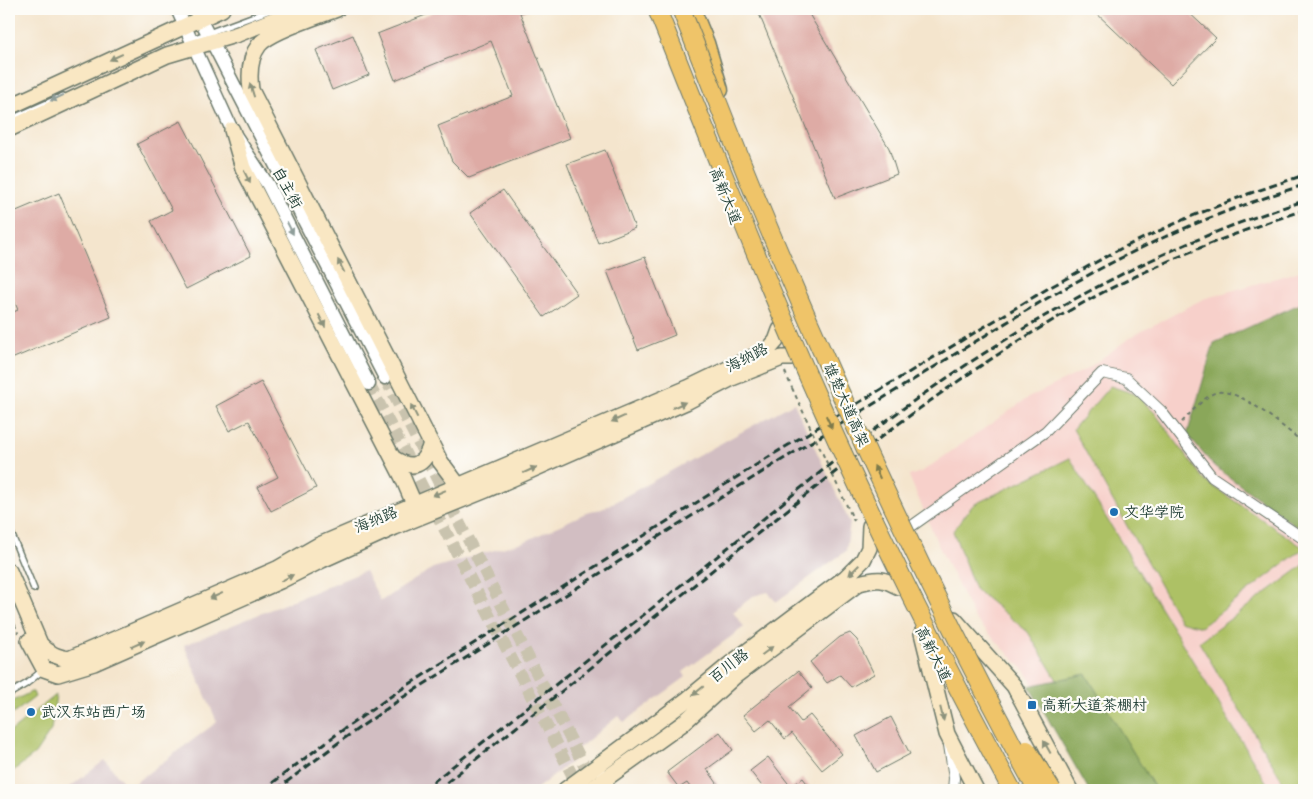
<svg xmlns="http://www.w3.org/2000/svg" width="1313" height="799" font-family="'Architects Daughter','LXGW WenKai TC',sans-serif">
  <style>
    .built { fill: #f7d0ca }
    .industrial { fill: #d2bec2 }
    .green { fill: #adc165; stroke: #667f4c }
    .forest { fill: #8aa75a; stroke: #547247 }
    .building { fill: #deaba5 }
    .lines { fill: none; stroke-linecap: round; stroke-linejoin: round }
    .tertiary-tunnel { stroke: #c9c3ae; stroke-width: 12; stroke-dasharray: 12 6; stroke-linecap: butt }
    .service-casing { stroke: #6a786a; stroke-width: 8 }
    .minor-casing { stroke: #6a786a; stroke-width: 12 }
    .tertiary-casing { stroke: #6a786a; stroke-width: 15 }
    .secondary-casing { stroke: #6a786a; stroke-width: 18 }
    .primary-casing { stroke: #6a786a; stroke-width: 19 }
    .path { stroke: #6a786a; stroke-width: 2; stroke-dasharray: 4 4; stroke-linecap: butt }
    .service { stroke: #fff; stroke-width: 5 }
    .minor { stroke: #fff; stroke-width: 10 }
    .tertiary { stroke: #fff; stroke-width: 12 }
    .secondary { stroke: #f9e7c3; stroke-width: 15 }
    .primary { stroke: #efc469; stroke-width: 16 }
    .rail { stroke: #1f3d34; stroke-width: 3; stroke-dasharray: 8 4; stroke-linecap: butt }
    .trunk-bridge-casing { stroke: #6a786a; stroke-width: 20; stroke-linecap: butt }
    .path-bridge { stroke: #6a786a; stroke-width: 2; stroke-dasharray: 4 4; stroke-linecap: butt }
    .trunk-bridge { stroke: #efc469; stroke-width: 18 }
    .oneway { fill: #8c927c }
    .oneway2 { fill: #8f9e9a }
    .oneway3 { fill: #7d7a4c }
    .poi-dot { fill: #1f6fb2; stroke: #fdfcf7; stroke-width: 2 }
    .labels { text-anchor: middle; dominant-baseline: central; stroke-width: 4.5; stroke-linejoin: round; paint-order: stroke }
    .street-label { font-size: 15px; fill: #1f3d34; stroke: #fdfcf7 }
    .poi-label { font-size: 15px; fill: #1f3d34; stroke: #fdfcf7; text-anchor: start }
  </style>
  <rect width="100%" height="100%" fill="#fdfcf7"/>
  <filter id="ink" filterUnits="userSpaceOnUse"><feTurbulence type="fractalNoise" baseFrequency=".02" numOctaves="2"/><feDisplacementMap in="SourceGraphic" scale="10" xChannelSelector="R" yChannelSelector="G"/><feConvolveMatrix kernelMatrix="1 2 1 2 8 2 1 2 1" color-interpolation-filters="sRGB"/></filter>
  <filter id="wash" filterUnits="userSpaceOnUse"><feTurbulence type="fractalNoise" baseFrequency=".0096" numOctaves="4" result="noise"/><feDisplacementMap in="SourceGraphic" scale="20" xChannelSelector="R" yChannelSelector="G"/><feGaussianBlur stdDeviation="1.12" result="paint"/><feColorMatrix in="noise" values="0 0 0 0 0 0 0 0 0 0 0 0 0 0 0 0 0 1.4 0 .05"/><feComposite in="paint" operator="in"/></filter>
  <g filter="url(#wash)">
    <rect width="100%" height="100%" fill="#f4e5cd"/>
    <path class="built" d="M1304 270V790H1091L1026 672 975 619 939 547 909 476 923 471 1028 398 1087 369 1131 337 1203 299Z"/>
    <path class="industrial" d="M794 403 850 523 846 551 776 602 768 592 753 596 733 612 744 627 683 672 686 677 624 722 618 716 575 751 578 756 535 790H66L105 760 128 788 217 722 184 645 365 571 381 601 433 568 526 541 590 511 602 509Z"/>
    <path class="green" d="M1110 386 1135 394 1154 412 1205 481 1304 548 1201 627 1180 621 1073 429Z
      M1070 458 1271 790H1156L1086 674 1057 680 1028 632 975 589 953 531 973 505Z
      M1304 565V790H1288L1199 642Z
      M31 692H33L35 697 9 717V703Z
      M56 695 51 730 35 754 9 774V733Z"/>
    <path class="forest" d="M1304 302V532L1214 466 1187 435 1214 343Z
      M1086 674 1156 790H1089L1029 686Z"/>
    <g id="blocks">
      <path class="building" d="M441 9H530L520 13 570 138 469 178 452 161 438 126 513 96 491 41 395 80 377 34Z
        M757 9H806L889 148 897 174 835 198Z
        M1092 9H1185L1216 38 1171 84Z
        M353 35 369 75 332 90 316 50Z
        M181 121 251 256 186 289 151 221 172 210 137 144Z
        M605 150 635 228 598 243 567 164Z
        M503 190 577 294 544 317 470 213Z
        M59 193 111 317 9 360V314L18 310 9 288V214Z
        M645 257 675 335 638 350 607 271Z
        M261 382 316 488 271 511 258 487 278 477 249 421 229 431 216 406Z
        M850 633 857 640 874 674 851 687 840 675 827 683 810 662 840 637Z
        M798 671 812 688 789 707 801 722 810 715 842 754 822 770 792 733 785 739 770 720 756 731 743 715Z
        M891 717 910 754 876 772 856 736Z
        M720 732 733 750 707 769 722 790H692L687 783 679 788 667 772Z
        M768 757 791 787 803 778 812 790H765L750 771Z"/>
    </g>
  </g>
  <g filter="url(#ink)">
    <use href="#blocks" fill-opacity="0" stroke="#6a786a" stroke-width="1"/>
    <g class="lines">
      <path class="tertiary-tunnel" d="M385 378 592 781
        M369 384 580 790"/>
      <g class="service-casing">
        <path id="service" d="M192 39 273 9
          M9 120 63 96
          M9 528 34 589
          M9 694 26 684 43 670"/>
      </g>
      <g class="minor-casing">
        <path id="minor" d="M909 528 1046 431 1102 373 1126 378 1161 411 1212 477 1304 539
          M949 745 954 778 953 790
          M598 766 611 790"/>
      </g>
      <g class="tertiary-casing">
        <path id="tertiary" d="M177 9 232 130 268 185 369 384
          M195 9 385 378"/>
      </g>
      <g class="secondary-casing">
        <path id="secondary" d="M337 9C319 16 270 31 259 45 249 58 249 75 251 90L440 461 458 485 462 492
          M9 107 222 9
          M9 129 167 55 238 34 300 9
          M232 130 243 168 402 476 418 513
          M393 458C412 471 425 466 431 443
          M9 571 40 644C49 654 57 657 69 659L277 569 317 546 688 388 769 349 776 341 780 330
          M954 619 1014 686 1070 790
          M922 633 947 734 976 790
          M29 641 44 669 58 674 94 663 280 581 322 560 395 527 486 490 686 402 732 378 782 358H792
          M565 790 688 699 729 665 845 578 863 560 869 548 870 526
          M590 790 682 724 735 676 859 583C877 578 883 578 899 587"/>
      </g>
      <g class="primary-casing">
        <path id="primary" d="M692 9 706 43 720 90"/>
      </g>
      <path class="path" d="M785 372 792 388
        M1182 422C1190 414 1207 393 1218 392 1242 389 1285 429 1304 443
        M9 609 18 633"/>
      <use href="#service" class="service"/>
      <use href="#minor" class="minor"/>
      <use href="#tertiary" class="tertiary"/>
      <use href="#secondary" class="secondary"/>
      <use href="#primary" class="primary"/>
      <path class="rail" d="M263 790 337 734 397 692 767 458 1047 289 1120 249 1185 219 1248 194 1304 175
        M276 790 342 740 402 698C566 595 729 491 895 391 971 345 1045 296 1125 256 1182 227 1243 204 1304 185
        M423 790C523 710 625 630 725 550 782 504 838 456 897 413 1024 321 1154 247 1304 201
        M437 790C528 718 619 646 709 573 824 480 939 386 1067 312 1142 269 1222 237 1304 210"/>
      <g class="trunk-bridge-casing">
        <path id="trunk-bridge" d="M657 9C706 132 755 255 808 376 870 517 939 655 1012 790
          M681 9C707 74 732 140 759 205 842 404 933 601 1037 790
          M1027 750 1052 790"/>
      </g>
      <path class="path-bridge" d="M792 388 854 521"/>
      <use href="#trunk-bridge" class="trunk-bridge"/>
    </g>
    <defs><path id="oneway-solid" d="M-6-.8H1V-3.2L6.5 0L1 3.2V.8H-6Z" transform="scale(1.25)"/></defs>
    <g class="oneway">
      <use href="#oneway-solid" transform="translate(116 57) rotate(155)"/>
      <use href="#oneway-solid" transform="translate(252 90) rotate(-107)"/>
      <use href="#oneway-solid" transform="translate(247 177) rotate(63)"/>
      <use href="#oneway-solid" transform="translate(341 266) rotate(-117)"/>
      <use href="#oneway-solid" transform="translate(322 321) rotate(63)"/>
      <use href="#oneway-solid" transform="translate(679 405) rotate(-24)"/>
      <use href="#oneway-solid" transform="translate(414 411) rotate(-117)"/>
      <use href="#oneway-solid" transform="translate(618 419) rotate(156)"/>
      <use href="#oneway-solid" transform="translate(530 470) rotate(-24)"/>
      <use href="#oneway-solid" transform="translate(439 493) rotate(157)"/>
      <use href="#oneway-solid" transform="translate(854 570) rotate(135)"/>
      <use href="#oneway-solid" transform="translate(287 578) rotate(-27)"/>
      <use href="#oneway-solid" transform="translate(216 596) rotate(156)"/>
      <use href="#oneway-solid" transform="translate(138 644) rotate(-24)"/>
      <use href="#oneway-solid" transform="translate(767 651) rotate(-37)"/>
      <use href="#oneway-solid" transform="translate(698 691) rotate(140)"/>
      <use href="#oneway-solid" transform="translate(942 714) rotate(76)"/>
      <use href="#oneway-solid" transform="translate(1047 747) rotate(-119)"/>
    </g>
    <g class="oneway2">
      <use href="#oneway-solid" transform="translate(57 98) rotate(156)"/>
      <use href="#oneway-solid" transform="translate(290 228) rotate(63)"/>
    </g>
    <g class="oneway3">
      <use href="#oneway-solid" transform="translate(829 422) rotate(65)"/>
      <use href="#oneway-solid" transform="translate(877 472) rotate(-115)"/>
    </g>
  </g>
  <g class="poi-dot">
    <circle cx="1114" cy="512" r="5"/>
    <rect x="1027" y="700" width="10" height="10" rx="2.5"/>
    <circle cx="31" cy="712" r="5"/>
  </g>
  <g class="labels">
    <g class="street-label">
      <text transform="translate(287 188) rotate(61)">自主街</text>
      <text transform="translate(725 196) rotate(68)">高新大道</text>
      <text transform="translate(747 358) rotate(-28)">海纳路</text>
      <text transform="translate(846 405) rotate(66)">雄楚大道高架</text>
      <text transform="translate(376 520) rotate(-23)">海纳路</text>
      <text transform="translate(933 654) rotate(63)">高新大道</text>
      <text transform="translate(729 666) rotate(-38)">百川路</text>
    </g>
    <g class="poi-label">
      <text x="1124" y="512">文华学院</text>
      <text x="1042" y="705">高新大道茶棚村</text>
      <text x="41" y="712">武汉东站西广场</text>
    </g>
  </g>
  <rect width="1313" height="799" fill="none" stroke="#fdfcf7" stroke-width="30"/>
</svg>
